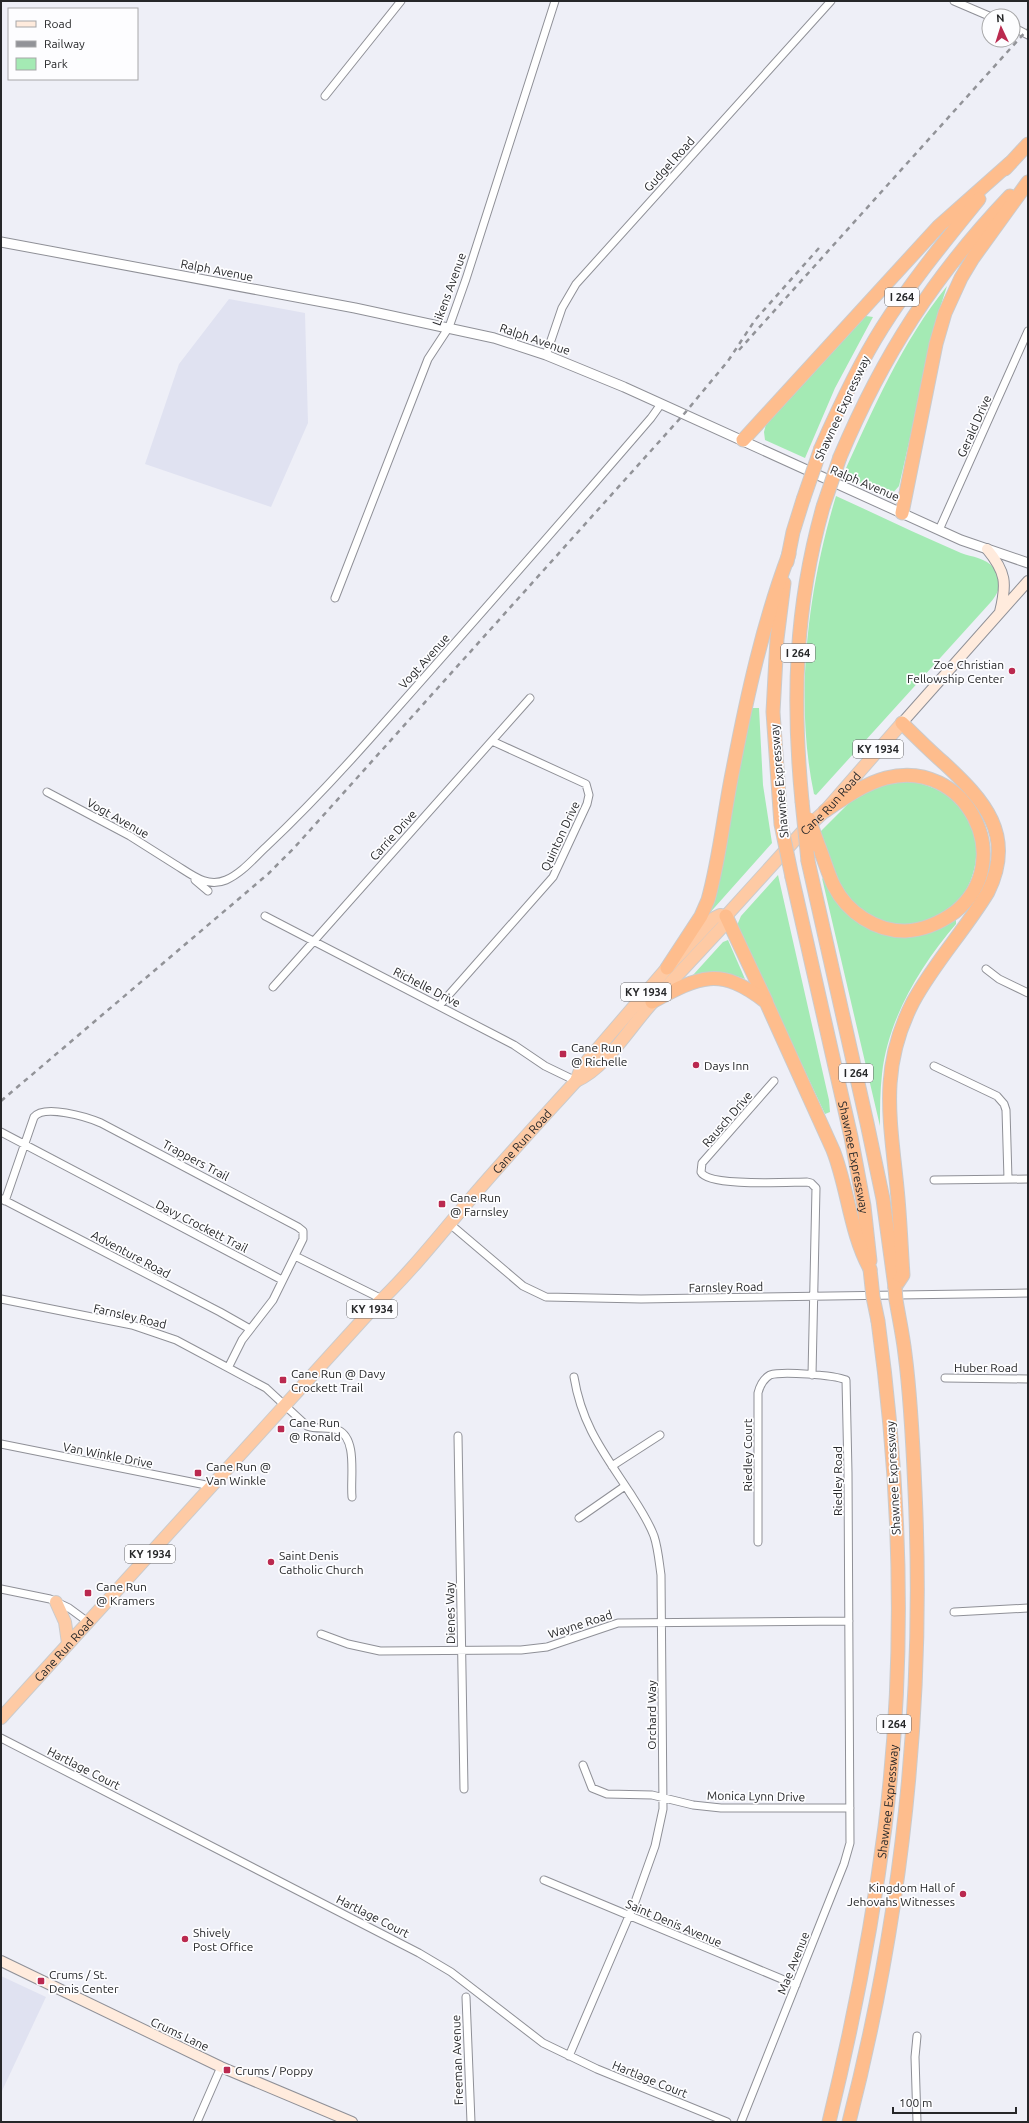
<svg xmlns="http://www.w3.org/2000/svg" width="1029" height="2123" font-family="Ubuntu,sans-serif">
  <style>
    .built { fill: #e0e2f1 }
    .green { fill: #a4eab4 }
    .lines { fill: none; stroke-linecap: round; stroke-linejoin: round }
    .minor-casing { stroke: #8f9097; stroke-width: 9 }
    .tertiary-casing { stroke: #8f9097; stroke-width: 11 }
    .secondary-casing { stroke: #8f9097; stroke-width: 12 }
    .trunk-casing { stroke: #cbcbcc; stroke-width: 14 }
    .motorway-casing { stroke: #cbcbcc; stroke-width: 15 }
    .minor { stroke: #fff; stroke-width: 7 }
    .tertiary { stroke: #fff; stroke-width: 9 }
    .secondary { stroke: #ffebdd; stroke-width: 10 }
    .trunk { stroke: #fecaa4; stroke-width: 12 }
    .motorway { stroke: #febd8d; stroke-width: 13 }
    .rail { stroke: #929398; stroke-width: 2.5; stroke-dasharray: 5 5; stroke-linecap: butt }
    .motorway-bridge-casing { stroke: #cbcbcc; stroke-width: 15; stroke-linecap: butt }
    .motorway-bridge { stroke: #febd8d; stroke-width: 13 }
    .poi-dot { fill: #ba294f; stroke: #fdfdff; stroke-width: 1.5 }
    .labels { text-anchor: middle; dominant-baseline: central; stroke-width: 3.5; stroke-linejoin: round; paint-order: stroke }
    .shield { fill: #fdfdff; stroke: #666769; stroke-width: 1 }
    .shield-label { font-size: 11px; font-weight: bold; fill: #262729 }
    .street-label { font-size: 12px; fill: #262729; stroke: #fdfdff }
    .poi-label { font-size: 12px; fill: #262729; stroke: #fdfdff; text-anchor: start }
  </style>
  <rect width="100%" height="100%" fill="#eeeff7"/>
  <path class="built" d="M229 299 305 313 308 423 271 507 145 464 179 364Z
    M1 1976 46 1997 1 2093Z"/>
  <path class="green" d="M947 286 939 311 899 486 892 494H884L843 475C873 409 902 342 947 286Z
    M866 316 873 317 835 388 805 458 765 440 764 432 766 424Z
    M836 496C878 515 919 535 961 553 972 557 986 558 994 568 1004 580 999 593 990 603L816 795 814 794C794 699 808 588 836 496Z
    M751 708H759L763 785 772 843 707 916Z
    M910 781C928 785 942 790 956 802 987 829 981 885 949 910 913 938 866 925 841 889 834 879 825 845 820 832L854 798 856 799 878 786Z
    M778 875 829 1100 830 1112 825 1114 738 928V923L741 916Z
    M822 878 877 931 956 920V924C920 966 888 1019 882 1074 880 1091 880 1109 880 1126Z
    M728 940 745 979C727 972 712 970 693 975L723 942Z"/>
  <g class="lines">
    <g class="minor-casing">
      <path id="minor" d="M954 1 989 16
        M1013 27 1028 35
        M325 96 401 1
        M546 355 562 308 576 284 831 1
        M939 530 1028 331
        M335 598 428 359 449 327 466 279 555 1
        M47 792 130 836 179 867
        M176 865C192 875 207 888 226 880 242 873 254 858 266 847 302 813 335 778 368 741 463 634 558 526 651 418L661 404
        M195 880 208 891
        M265 916 514 1045 545 1066 576 1081
        M986 969 999 979 1028 993
        M273 987 530 698
        M439 1006 553 877 587 804 589 795 586 784 492 741
        M934 1066 997 1096 1004 1104 1006 1110 1008 1179
        M774 1081 702 1163 701 1172C708 1187 789 1182 807 1182L811 1183 816 1188 812 1375
        M1 1132 282 1280
        M934 1180 1028 1179
        M2 1199 220 1312 250 1329
        M5 1201 34 1117C44 1104 87 1117 101 1123L298 1227 303 1231V1239L273 1300 242 1340 229 1366
        M450 1224 523 1286 546 1297 641 1299 1028 1293
        M295 1256 382 1299
        M1 1299 132 1325 176 1340 266 1388 307 1426C317 1430 328 1426 338 1430 358 1439 350 1478 352 1497
        M945 1378 1028 1379
        M458 1436 464 1789
        M1 1444 211 1486
        M612 1466 660 1435
        M579 1518 625 1486
        M1 1589 50 1599 69 1608 88 1622
        M954 1612 1028 1608
        M321 1634 348 1644 380 1651 521 1650 547 1647 618 1623 849 1621
        M1 1738 419 1953 451 1972 543 2043 597 2069 727 2122
        M583 1765 592 1788 607 1794 652 1795 693 1805 721 1808H850
        M544 1880 796 1985
        M466 1997 471 2122
        M569 2056 635 1902 655 1846 663 1809 661 1575C659 1561 658 1548 654 1536 648 1520 639 1507 630 1493 604 1453 582 1426 574 1377
        M197 2122 221 2067
        M741 2122 844 1864 850 1843 848 1473 846 1380C834 1375 782 1371 770 1375 763 1379 760 1385 758 1393V1542
        M917 2122 915 2057 917 2036"/>
    </g>
    <g class="tertiary-casing">
      <path id="tertiary" d="M1 242 355 308 494 338 546 355 624 387 961 540 1028 563"/>
    </g>
    <g class="secondary-casing">
      <path id="secondary" d="M987 549C1006 572 1007 583 1000 612
        M902 723 1028 581
        M1 1961 221 2067 352 2122"/>
    </g>
    <g class="trunk-casing">
      <g id="trunk">
        <path id="s1" d="M576 1081C606 1068 630 1027 652 1003 676 976 701 950 725 924L726 916 803 831 825 811 902 723"/>
        <path d="M56 1602 65 1622 68 1643"/>
        <path id="s2" d="M1 1718 375 1306C407 1276 434 1242 462 1209 499 1165 538 1123 576 1081L581 1068 667 968 714 918 720 915 726 916"/>
      </g>
    </g>
    <g class="motorway-casing">
      <g id="motorway">
        <path d="M1005 169 1028 144"/>
        <path d="M743 440 939 226 1010 163"/>
        <path d="M821 448C839 407 858 366 882 328 911 282 945 241 979 199"/>
        <path d="M840 457C883 355 934 276 1010 196"/>
        <path d="M902 513 936 344 945 313 961 278 973 258 1028 182"/>
        <path d="M787 562 793 532 803 500"/>
        <path d="M802 801C792 698 795 607 823 507"/>
        <path d="M781 824 773 712 777 639 784 583"/>
        <path d="M819 847C824 859 828 874 834 886 847 912 875 931 905 931 924 930 940 923 955 912 1019 860 965 757 886 778 864 784 844 798 825 811"/>
        <path d="M808 861 867 1123 883 1199 895 1287"/>
        <path id="s3" d="M792 877 851 1137 864 1206 870 1261"/>
        <path d="M726 916 766 1001"/>
        <path d="M667 968 701 916 708 900C720 857 724 812 733 769 747 696 763 623 789 554"/>
        <path d="M652 1002C700 976 720 966 766 1002L833 1150C848 1188 850 1233 870 1269"/>
        <path d="M895 1287 903 1275C901 1246 900 1217 897 1188 890 1118 879 1068 913 1002 934 963 965 930 988 892 1016 835 984 800 944 763 929 750 916 737 902 723"/>
        <path id="s4" d="M829 2122C853 2024 872 1927 885 1827 906 1660 901 1488 878 1321"/>
        <path d="M849 2122C902 1916 925 1703 915 1491 913 1445 911 1399 905 1354 903 1336 899 1318 896 1300"/>
      </g>
    </g>
    <use href="#minor" class="minor"/>
    <use href="#tertiary" class="tertiary"/>
    <use href="#secondary" class="secondary"/>
    <use href="#trunk" class="trunk"/>
    <use href="#motorway" class="motorway"/>
    <path class="rail" d="M739 350 1028 29
      M1 1101 268 874 294 848 684 414 728 361 755 320 819 248"/>
    <g class="motorway-bridge-casing">
      <path id="motorway-bridge" d="M803 500 821 448
        M823 507 840 457
        M802 801 808 861
        M809 819 819 847
        M781 824 792 877
        M870 1269 873 1297 878 1321
        M895 1287 896 1300"/>
    </g>
    <use href="#motorway-bridge" class="motorway-bridge"/>
  </g>
  <g class="poi-dot">
    <circle cx="1012" cy="671" r="4"/>
    <rect x="559" y="1050" width="8" height="8" rx="2"/>
    <circle cx="696" cy="1065" r="4"/>
    <rect x="438" y="1200" width="8" height="8" rx="2"/>
    <rect x="279" y="1376" width="8" height="8" rx="2"/>
    <rect x="277" y="1425" width="8" height="8" rx="2"/>
    <rect x="194" y="1469" width="8" height="8" rx="2"/>
    <circle cx="271" cy="1562" r="4"/>
    <rect x="84" y="1589" width="8" height="8" rx="2"/>
    <circle cx="963" cy="1894" r="4"/>
    <circle cx="185" cy="1939" r="4"/>
    <rect x="37" y="1977" width="8" height="8" rx="2"/>
    <rect x="223" y="2066" width="8" height="8" rx="2"/>
  </g>
  <g class="labels">
    <g class="shield">
      <rect x="885" y="288" width="34" height="18" rx="3"/>
      <rect x="781" y="644" width="34" height="18" rx="3"/>
      <rect x="853" y="740" width="50" height="18" rx="3"/>
      <rect x="621" y="983" width="50" height="18" rx="3"/>
      <rect x="839" y="1064" width="34" height="18" rx="3"/>
      <rect x="347" y="1300" width="50" height="18" rx="3"/>
      <rect x="125" y="1545" width="50" height="18" rx="3"/>
      <rect x="877" y="1715" width="34" height="18" rx="3"/>
    </g>
    <g class="shield-label">
      <text x="902" y="297">I 264</text>
      <text x="798" y="653">I 264</text>
      <text x="878" y="749">KY 1934</text>
      <text x="646" y="992">KY 1934</text>
      <text x="856" y="1073">I 264</text>
      <text x="372" y="1309">KY 1934</text>
      <text x="150" y="1554">KY 1934</text>
      <text x="894" y="1724">I 264</text>
    </g>
    <g class="street-label">
      <text transform="translate(669 164) rotate(-48)">Gudgel Road</text>
      <text transform="translate(217 270) rotate(11)">Ralph Avenue</text>
      <text transform="translate(449 289) rotate(-70)">Likens Avenue</text>
      <text transform="translate(535 339) rotate(19)">Ralph Avenue</text>
      <text transform="translate(842 408) rotate(-65)">Shawnee Expressway</text>
      <text transform="translate(974 426) rotate(-66)">Gerald Drive</text>
      <text transform="translate(865 483) rotate(23)">Ralph Avenue</text>
      <text transform="translate(424 661) rotate(-48)">Vogt Avenue</text>
      <text transform="translate(779 781) rotate(-95)">Shawnee Expressway</text>
      <text stroke="none"><textPath href="#s1" startOffset="379">Cane Run Road</textPath></text>
      <text transform="translate(118 818) rotate(29)">Vogt Avenue</text>
      <text transform="translate(393 835) rotate(-48)">Carrie Drive</text>
      <text transform="translate(560 836) rotate(-65)">Quinton Drive</text>
      <text transform="translate(427 987) rotate(27)">Richelle Drive</text>
      <text transform="translate(727 1119) rotate(-49)">Rausch Drive</text>
      <text stroke="none"><textPath href="#s2" startOffset="777">Cane Run Road</textPath></text>
      <text stroke="none"><textPath href="#s3" startOffset="287">Shawnee Expressway</textPath></text>
      <text transform="translate(196 1160) rotate(28)">Trappers Trail</text>
      <text transform="translate(202 1226) rotate(27)">Davy Crockett Trail</text>
      <text transform="translate(131 1254) rotate(28)">Adventure Road</text>
      <text transform="translate(726 1287) rotate(-1)">Farnsley Road</text>
      <text transform="translate(130 1316) rotate(13)">Farnsley Road</text>
      <text x="986" y="1367">Huber Road</text>
      <text transform="translate(108 1455) rotate(11)">Van Winkle Drive</text>
      <text transform="translate(747 1455) rotate(-90)">Riedley Court</text>
      <text transform="translate(893 1478) rotate(-93)">Shawnee Expressway</text>
      <text transform="translate(837 1481) rotate(-90)">Riedley Road</text>
      <text transform="translate(450 1613) rotate(-91)">Dienes Way</text>
      <text transform="translate(580 1624) rotate(-18)">Wayne Road</text>
      <text stroke="none"><textPath href="#s2" startOffset="93">Cane Run Road</textPath></text>
      <text transform="translate(651 1715) rotate(-90)">Orchard Way</text>
      <text transform="translate(84 1768) rotate(27)">Hartlage Court</text>
      <text transform="translate(756 1796) rotate(1)">Monica Lynn Drive</text>
      <text stroke="none"><textPath href="#s4" startOffset="326">Shawnee Expressway</textPath></text>
      <text transform="translate(373 1916) rotate(27)">Hartlage Court</text>
      <text transform="translate(674 1923) rotate(23)">Saint Denis Avenue</text>
      <text transform="translate(793 1963) rotate(-68)">Mae Avenue</text>
      <text transform="translate(180 2034) rotate(25)">Crums Lane</text>
      <text transform="translate(457 2060) rotate(-92)">Freeman Avenue</text>
      <text transform="translate(650 2079) rotate(22)">Hartlage Court</text>
    </g>
    <g class="poi-label">
      <text x="1004" y="664" text-anchor="end">Zoe Christian<tspan x="1004" dy="14">Fellowship Center</tspan></text>
      <text x="571" y="1047">Cane Run<tspan x="571" dy="14">@ Richelle</tspan></text>
      <text x="704" y="1065">Days Inn</text>
      <text x="450" y="1197">Cane Run<tspan x="450" dy="14">@ Farnsley</tspan></text>
      <text x="291" y="1373">Cane Run @ Davy<tspan x="291" dy="14">Crockett Trail</tspan></text>
      <text x="289" y="1422">Cane Run<tspan x="289" dy="14">@ Ronald</tspan></text>
      <text x="206" y="1466">Cane Run @<tspan x="206" dy="14">Van Winkle</tspan></text>
      <text x="279" y="1555">Saint Denis<tspan x="279" dy="14">Catholic Church</tspan></text>
      <text x="96" y="1586">Cane Run<tspan x="96" dy="14">@ Kramers</tspan></text>
      <text x="955" y="1887" text-anchor="end">Kingdom Hall of<tspan x="955" dy="14">Jehovahs Witnesses</tspan></text>
      <text x="193" y="1932">Shively<tspan x="193" dy="14">Post Office</tspan></text>
      <text x="49" y="1974">Crums / St.<tspan x="49" dy="14">Denis Center</tspan></text>
      <text x="235" y="2070">Crums / Poppy</text>
    </g>
  </g>
  <rect width="1029" height="2123" fill="none" stroke="#262729" stroke-width="4"/>
  <rect x="8" y="8" width="130" height="72" fill="#fdfdff" stroke="#a7a7a9"/>
  <rect x="16" y="21" width="20" height="6" fill="#ffebdd" stroke="#a7a7a9"/>
  <text x="44" y="28" font-size="12" fill="#262729">Road</text>
  <rect x="16" y="41" width="20" height="6" fill="#929398" stroke="#a7a7a9"/>
  <text x="44" y="48" font-size="12" fill="#262729">Railway</text>
  <rect x="16" y="58" width="20" height="12" fill="#a4eab4" stroke="#a7a7a9"/>
  <text x="44" y="68" font-size="12" fill="#262729">Park</text>
  <g transform="translate(1001 28) rotate(356)"><circle r="19" fill="#fdfdff" stroke="#a7a7a9"/>
  <path d="M0-3L7 15L0 10L-7 15Z" fill="#ba294f"/>
  <text y="-6" font-size="11" font-weight="bold" text-anchor="middle" fill="#262729">N</text>
  </g>
  <path d="M893 2107v6h123v-6" fill="none" stroke="#262729" stroke-width="2"/>
  <text x="899" y="2107" font-size="12" fill="#262729" stroke="#fdfdff" stroke-width="3" paint-order="stroke">100 m</text>
</svg>
